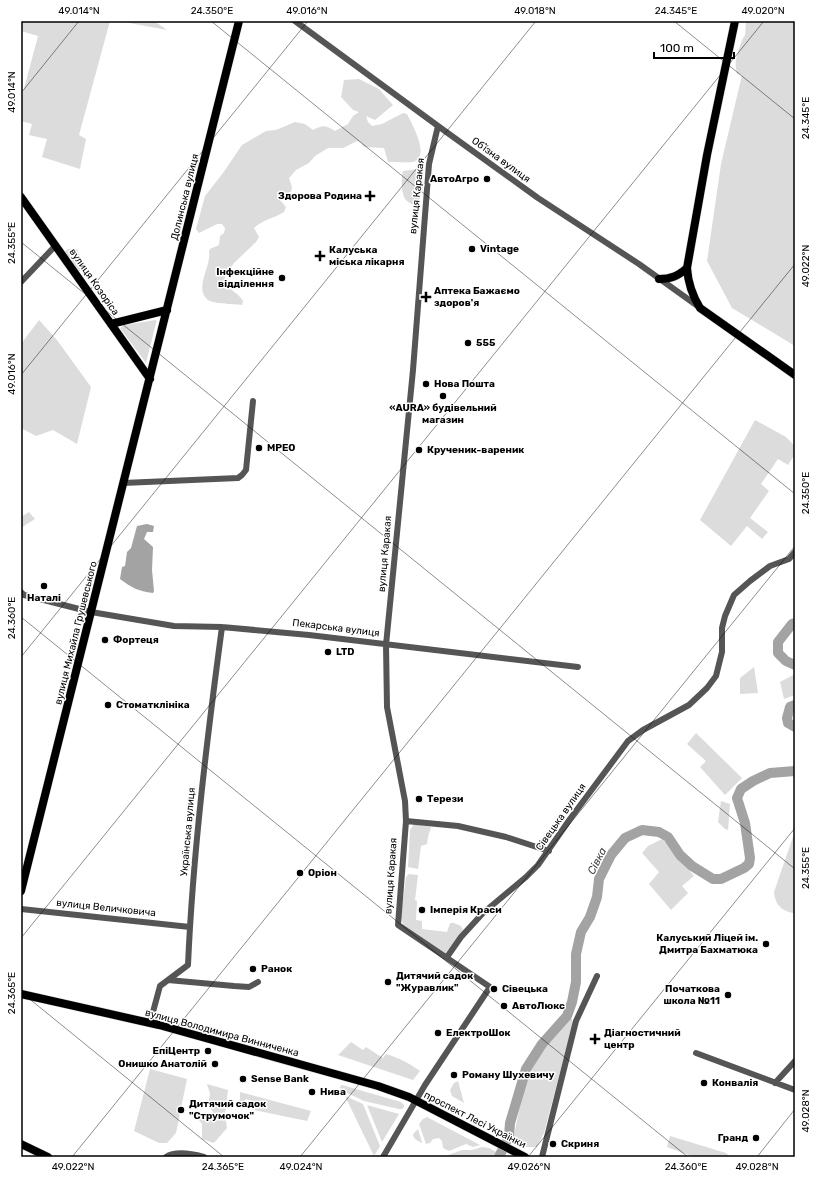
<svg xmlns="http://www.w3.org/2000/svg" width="816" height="1178" font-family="Rubik,sans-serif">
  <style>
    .green { fill: #dcdcdc }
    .water { fill: #a3a3a3 }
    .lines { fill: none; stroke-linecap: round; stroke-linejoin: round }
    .river { stroke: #a3a3a3; stroke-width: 10 }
    .major-casing { stroke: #dbdbdb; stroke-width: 9 }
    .minor { stroke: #555; stroke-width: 6 }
    .major { stroke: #000; stroke-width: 8 }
    .ticks { fill: none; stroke: #000; stroke-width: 1; stroke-opacity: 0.45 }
    .poi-dot { fill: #000; stroke: #fff; stroke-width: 1.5 }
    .labels { text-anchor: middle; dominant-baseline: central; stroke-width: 3; stroke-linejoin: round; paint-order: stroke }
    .street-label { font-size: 10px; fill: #000; stroke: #fff }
    .poi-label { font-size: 10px; font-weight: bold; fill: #000; stroke: #fff; text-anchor: start }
    .water-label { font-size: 11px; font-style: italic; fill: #444; stroke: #fff }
    .neatline { fill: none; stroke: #000; stroke-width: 1.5 }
    .ticks-label { font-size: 10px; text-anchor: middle; fill: #000 }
  </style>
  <rect width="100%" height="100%" fill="#fff"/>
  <path class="green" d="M21 21H110L79 135 86 139 80 169 42 157 47 139 29 135 32 124 21 121V100L38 36 21 31Z
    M119 21H154L167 30Z
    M746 21H795V346L732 308 707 261 721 164 742 75 737 74C736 69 735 64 736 60 737 55 742 38 745 35Z
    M359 79 379 89 393 105 375 120 366 116 368 122 372 126 382 124 403 113 407 114C412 124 431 157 413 162 406 163 396 162 388 162L384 148 364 147 361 143 357 141 343 148H328L315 156 309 163 296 170 289 178 292 187 291 192 282 195 280 200 286 207 284 212C273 219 264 219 254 228L259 237 256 242 234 263 225 275C224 291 236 289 243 301L242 305C234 304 213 304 208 300 195 290 208 270 209 258 210 255 208 252 210 249 212 248 217 246 219 245L220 236 224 233 225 228 222 224H217L199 233 196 229 205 196 223 173 242 145 266 131 276 130 295 122 305 124 313 130C323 125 325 125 335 131L348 124 353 116 359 112 353 110 341 97 344 80Z
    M419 169C427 177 422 196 417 206 414 204 408 203 406 200 401 195 401 177 403 171Z
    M68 249H77L84 265 83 270 78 271 64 252Z
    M39 320 57 340 91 387 77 444 53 430 36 436 21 428V344Z
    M155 320 157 321 156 323 146 363 120 328 125 325Z
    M755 420 786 437 795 446V454L788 465 778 459 761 484 769 491 750 518 768 532 762 539 747 526 731 546 700 520Z
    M29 512 35 519 21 528V517Z
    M754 667 758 693 740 694V678Z
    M795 674V695L784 699 780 682Z
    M696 733 742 778 725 795 700 767 706 761 687 744Z
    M721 801 730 804 728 830 725 829 718 822Z
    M414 824 431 827 428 837 427 844 421 846 418 869 408 867 410 830Z
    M795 831V913H793C781 911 775 904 774 892Z
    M662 839 671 847 694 876 682 886 688 893 671 910 649 884 659 872 642 853 648 846Z
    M409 874 418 875 415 900 417 901 416 920 422 921V929L447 932 450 923H454L461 926 463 930 445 954 403 925 401 916 406 877Z
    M569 1018 572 1019 573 1023 544 1133 537 1147H526L513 1139C517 1122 520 1105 524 1088 532 1061 551 1039 569 1018Z
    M351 1042 363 1050 366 1047 383 1058 386 1054C399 1058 409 1063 420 1071L413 1080 338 1055Z
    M150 1069 187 1079 176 1133 167 1143H159L134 1131Z
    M458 1081 464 1103 452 1096 450 1090 454 1083Z
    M207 1084 228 1090 225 1116 227 1128 214 1143 202 1139V1124L199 1120 204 1115 212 1119 213 1112 208 1105 210 1094Z
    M342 1085 401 1102 404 1105V1107L402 1109H399L364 1101 341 1090 340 1087Z
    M240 1092 311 1111 307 1121 254 1110 257 1103 246 1099 244 1105 240 1101Z
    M345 1096 363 1104 380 1146 374 1156Z
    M367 1105 399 1114 382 1142Z
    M427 1117 480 1145 473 1147 466 1144 449 1151 443 1148 442 1141 439 1138 433 1139 430 1143 426 1144 419 1124 423 1119Z
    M418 1129 422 1142V1143C418 1141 413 1139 413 1134Z
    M670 1136 726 1153 730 1157H694L667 1147Z
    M482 1147 489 1148 506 1157H443L462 1150H472Z"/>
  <path class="water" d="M147 524 154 526 153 532H147L144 539 153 547 152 570 154 591 153 593C138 591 132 588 120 579L122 567 125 566 127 552 131 548 137 526Z"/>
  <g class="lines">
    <path class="river" d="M795 623 792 624 778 642V653L786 661 795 665
      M795 705 790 707 787 718 788 723 795 727
      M499 1157 509 1136 510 1123 526 1069 542 1044 567 1016 572 1002 576 982V954L581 932 590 917 597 897 599 879 611 855 625 838 642 830 659 832 668 837 680 855 692 866 713 879H721L744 868 749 864 750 858 745 823 737 798 741 789 753 781 770 773 795 771"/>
    <g class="major-casing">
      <path id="major" d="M735 21 707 155 687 268C688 283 692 295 700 308L795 375
        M21 197 150 379
        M659 279C671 279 678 276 687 268
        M111 324 167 310
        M21 891 239 21
        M21 994 159 1025 378 1086 409 1097 525 1157
        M21 1144 48 1157"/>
    </g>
    <path class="minor" d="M295 21 438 126 538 198 639 264 699 307
      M21 282 56 245
      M123 483 238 478 242 475 246 470 253 401
      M21 592 24 595 91 612 174 626 222 627 309 635 578 667
      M406 821 458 826 506 837 549 851
      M21 909 190 927
      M447 957 461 937 483 913 526 877 538 865 570 819 628 741 643 730 689 705 707 688 716 676 722 652V628L725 616 734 595 750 581 770 566 789 559 795 552
      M168 980 234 986 249 987 258 982
      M150 1023 160 986 188 965C193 852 207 739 222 627
      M696 1053 795 1090
      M775 1083 795 1061
      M166 1157C175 1151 193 1154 204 1157
      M383 1157 425 1085 490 987 398 925 406 821 405 801 387 707 386 645 413 370 429 164 438 126
      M542 1157 576 1021 597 976"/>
    <use href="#major" class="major"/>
  </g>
  <path class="ticks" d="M211 21 795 494M674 21 795 119M21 93 79 21M21 242 795 869M21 375 308 21M21 617 688 1157M21 657 536 21M21 938 764 21M21 992 224 1157M72 1157 795 264M300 1157 795 546M528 1157 795 828M757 1157 795 1109"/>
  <g class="poi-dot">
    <circle cx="487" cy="179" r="4"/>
    <path d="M368 190h4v4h4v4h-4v4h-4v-4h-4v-4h4z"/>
    <circle cx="472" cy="249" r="4"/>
    <path d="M318 250h4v4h4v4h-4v4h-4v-4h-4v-4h4z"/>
    <circle cx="282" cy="278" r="4"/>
    <path d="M424 291h4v4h4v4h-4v4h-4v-4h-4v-4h4z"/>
    <circle cx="468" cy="343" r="4"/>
    <circle cx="426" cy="384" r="4"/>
    <circle cx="443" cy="396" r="4"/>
    <circle cx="259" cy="448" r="4"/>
    <circle cx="419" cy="450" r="4"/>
    <circle cx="44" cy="586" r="4"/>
    <circle cx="105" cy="640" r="4"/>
    <circle cx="328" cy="652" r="4"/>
    <circle cx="108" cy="705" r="4"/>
    <circle cx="419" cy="799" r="4"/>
    <circle cx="300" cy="873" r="4"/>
    <circle cx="422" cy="910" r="4"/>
    <circle cx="766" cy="944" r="4"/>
    <circle cx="253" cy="969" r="4"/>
    <circle cx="388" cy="982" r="4"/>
    <circle cx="494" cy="989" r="4"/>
    <circle cx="728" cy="995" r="4"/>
    <circle cx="504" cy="1006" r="4"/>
    <circle cx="438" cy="1033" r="4"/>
    <path d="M593 1033h4v4h4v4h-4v4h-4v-4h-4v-4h4z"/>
    <circle cx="208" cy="1051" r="4"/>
    <circle cx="215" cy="1064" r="4"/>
    <circle cx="454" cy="1075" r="4"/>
    <circle cx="243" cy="1079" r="4"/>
    <circle cx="704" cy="1083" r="4"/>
    <circle cx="312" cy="1092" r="4"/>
    <circle cx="181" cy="1110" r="4"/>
    <circle cx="756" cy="1138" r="4"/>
    <circle cx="553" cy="1144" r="4"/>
  </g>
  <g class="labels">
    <g class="street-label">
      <text transform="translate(501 160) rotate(36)">Обʼїзна вулиця</text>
      <text transform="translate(417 196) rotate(-84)">вулиця Каракая</text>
      <text transform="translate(185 197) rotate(-76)">Долинська вулиця</text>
      <text transform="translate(94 282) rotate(55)">вулиця Козоріса</text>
      <text transform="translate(385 554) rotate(-85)">вулиця Каракая</text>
      <text transform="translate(336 628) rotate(7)">Пекарська вулиця</text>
      <text transform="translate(76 633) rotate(-76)">вулиця Михайла Грушевського</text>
      <text transform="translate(561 817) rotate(-55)">Сівецька вулиця</text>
      <text transform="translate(188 832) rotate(-85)">Українська вулиця</text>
      <text transform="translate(391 876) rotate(-86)">вулиця Каракая</text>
      <text transform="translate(106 908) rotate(6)">вулиця Величковича</text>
      <text transform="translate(222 1033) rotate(15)">вулиця Володимира Винниченка</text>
      <text transform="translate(475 1120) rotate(27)">проспект Лесі Українки</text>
    </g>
    <g class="poi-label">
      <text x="479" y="179" text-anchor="end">АвтоАгро</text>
      <text x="362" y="196" text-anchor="end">Здорова Родина</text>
      <text x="480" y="249">Vintage</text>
      <text x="329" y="250">Калуська<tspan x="329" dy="12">міська лікарня</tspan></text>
      <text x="274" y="272" text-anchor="end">Інфекційне<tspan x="274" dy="12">відділення</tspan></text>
      <text x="434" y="291">Аптека Бажаємо<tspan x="434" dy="12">здоров'я</tspan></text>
      <text x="476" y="343">555</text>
      <text x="434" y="384">Нова Пошта</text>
      <text x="443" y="408" text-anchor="middle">«AURA» будівельний<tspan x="443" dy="12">магазин</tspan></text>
      <text x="267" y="448">МРЕО</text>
      <text x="427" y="450">Крученик-вареник</text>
      <text x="44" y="598" text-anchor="middle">Наталі</text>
      <text x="113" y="640">Фортеця</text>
      <text x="336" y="652">LTD</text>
      <text x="116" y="705">Стоматклініка</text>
      <text x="427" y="799">Терези</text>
      <text x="308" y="873">Оріон</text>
      <text x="430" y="910">Імперія Краси</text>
      <text x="758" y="938" text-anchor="end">Калуський Ліцей ім.<tspan x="758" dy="12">Дмитра Бахматюка</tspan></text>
      <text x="261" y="969">Ранок</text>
      <text x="396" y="976">Дитячий садок<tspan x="396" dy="12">"Журавлик"</tspan></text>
      <text x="502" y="989">Сівецька</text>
      <text x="720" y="989" text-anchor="end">Початкова<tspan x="720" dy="12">школа №11</tspan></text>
      <text x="512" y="1006">АвтоЛюкс</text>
      <text x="446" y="1033">ЕлектроШок</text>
      <text x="604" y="1033">Діагностичний<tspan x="604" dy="12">центр</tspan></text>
      <text x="200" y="1051" text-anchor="end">ЕпіЦентр</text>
      <text x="207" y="1064" text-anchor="end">Онишко Анатолій</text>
      <text x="462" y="1075">Роману Шухевичу</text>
      <text x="251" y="1079">Sense Bank</text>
      <text x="712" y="1083">Конвалія</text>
      <text x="320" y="1092">Нива</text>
      <text x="189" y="1104">Дитячий садок<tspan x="189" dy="12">"Струмочок"</tspan></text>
      <text x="748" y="1138" text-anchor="end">Гранд</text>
      <text x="561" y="1144">Скриня</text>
    </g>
    <g class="water-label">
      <text transform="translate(597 861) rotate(-63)">Сівка</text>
    </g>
  </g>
  <rect width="816" height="1178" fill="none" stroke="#ffffff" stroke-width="44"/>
  <path d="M654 52v6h80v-6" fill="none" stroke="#000000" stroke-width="2"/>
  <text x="660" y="52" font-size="12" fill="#000000" stroke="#ffffff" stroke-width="3" paint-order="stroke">100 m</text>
  <rect x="22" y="22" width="772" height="1134" class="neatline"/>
  <g class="ticks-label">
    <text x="79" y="14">49.014°N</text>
    <text x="212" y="14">24.350°E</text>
    <text x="307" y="14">49.016°N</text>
    <text x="535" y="14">49.018°N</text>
    <text x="676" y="14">24.345°E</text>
    <text x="763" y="14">49.020°N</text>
    <text transform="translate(11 92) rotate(-90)" y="4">49.014°N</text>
    <text transform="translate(805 118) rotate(-90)" y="4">24.345°E</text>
    <text transform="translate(11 243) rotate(-90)" y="4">24.355°E</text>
    <text transform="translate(805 266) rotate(-90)" y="4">49.022°N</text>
    <text transform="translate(11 374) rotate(-90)" y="4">49.016°N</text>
    <text transform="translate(805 493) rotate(-90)" y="4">24.350°E</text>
    <text transform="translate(11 618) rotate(-90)" y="4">24.360°E</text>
    <text transform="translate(805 868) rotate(-90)" y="4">24.355°E</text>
    <text transform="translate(11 993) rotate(-90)" y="4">24.365°E</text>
    <text transform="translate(805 1111) rotate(-90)" y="4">49.028°N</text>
    <text x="73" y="1170">49.022°N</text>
    <text x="223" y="1170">24.365°E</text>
    <text x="301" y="1170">49.024°N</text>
    <text x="529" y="1170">49.026°N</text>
    <text x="686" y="1170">24.360°E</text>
    <text x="757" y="1170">49.028°N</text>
  </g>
</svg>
